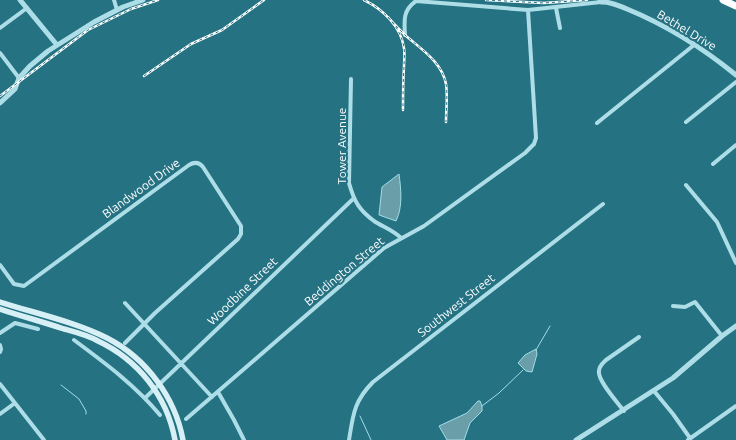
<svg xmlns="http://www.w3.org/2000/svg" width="736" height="440" font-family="Ubuntu,sans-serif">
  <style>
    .water { fill: #6a9faa; stroke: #a1dde8 }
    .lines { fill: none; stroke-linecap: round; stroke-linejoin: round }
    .stream { stroke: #a1dde8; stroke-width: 1 }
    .minor { stroke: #addee7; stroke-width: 4 }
    .tertiary { stroke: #addee7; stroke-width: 5 }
    .secondary { stroke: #d7f0f6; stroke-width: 5.5 }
    .motorway { stroke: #fff; stroke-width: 7 }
    .rail-casing { stroke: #fff; stroke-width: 2.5 }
    .rail { stroke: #257283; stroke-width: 1; stroke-dasharray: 3; stroke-linecap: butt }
    .labels { text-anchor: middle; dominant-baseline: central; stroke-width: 4; stroke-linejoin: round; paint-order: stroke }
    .street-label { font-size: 12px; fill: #fff; stroke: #257283 }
  </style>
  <rect width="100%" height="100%" fill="#257283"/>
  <path class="water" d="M399 174C401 189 403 207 396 221L379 215 382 187Z
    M536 349 537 354 532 372 526 371 518 363 525 355Z
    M478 401H480L482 406V411L470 423 464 440H447L439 426 467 413Z"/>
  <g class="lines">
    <path class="stream" d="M536 350 550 326
      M61 385 79 399 86 411V414
      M482 406 499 393 523 370
      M360 416 371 440"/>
    <path class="minor" d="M114 0 117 10
      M556 8 560 28
      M0 28 27 8
      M405 35C404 20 403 10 416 1L528 10 601 2
      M0 53 19 78
      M351 79 349 183C354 201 359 210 374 221 383 227 393 230 401 238
      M686 122 736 82
      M597 123 694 45
      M713 164 736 145
      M686 185 717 222 736 263
      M0 265 14 284 24 286 189 165C194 162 199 162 203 167L241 226V234L238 239 155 313 125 343
      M125 303 212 397
      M673 306 685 307 695 302 722 336
      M0 333 15 323 38 329
      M74 340C105 363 135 385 160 415
      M0 345 1 349 0 352
      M0 384 44 440
      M654 391 673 414 690 438
      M218 392 234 420 244 440
      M145 398 353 199
      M624 411C618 403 597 380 599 371 599 366 603 363 606 360L639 337
      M0 414 15 403
      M186 419 384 248 424 226 525 153 534 144 536 138 528 10
      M349 440C353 415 354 401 373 382L603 204
      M688 440 736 406"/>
    <path class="tertiary" d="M20 0 57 45
      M600 0 601 2C610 1 619 6 627 9 666 25 704 49 736 75
      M0 103 15 89 19 78 30 66 48 51 94 22 123 7 143 0
      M576 440 673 378 722 336 736 326"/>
    <path class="secondary" d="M0 302C34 313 76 322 107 338 146 358 175 397 183 440
      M0 309C21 316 43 322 64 329 75 332 87 335 98 341 138 360 167 396 175 440"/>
    <path class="motorway" d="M723 0 736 6"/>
    <g class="rail-casing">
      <path id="rail" d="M364 0C383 9 401 27 404 48 405 54 404 61 404 67 403 81 403 96 403 110
        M486 0 544 3 587 0
        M388 17C393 23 399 29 405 35 421 49 442 62 446 84 448 97 446 109 446 122
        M144 76 191 44 222 30 264 0
        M0 96 88 30 131 9 158 0"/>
    </g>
    <use href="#rail" class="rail"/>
  </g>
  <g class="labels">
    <g class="street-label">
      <text transform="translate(687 30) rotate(31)">Bethel Drive</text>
      <text transform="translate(341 146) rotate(-90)">Tower Avenue</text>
      <text transform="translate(141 188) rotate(-36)">Blandwood Drive</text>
      <text transform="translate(344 271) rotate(-40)">Beddington Street</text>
      <text transform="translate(242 291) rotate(-44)">Woodbine Street</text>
      <text transform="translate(456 305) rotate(-38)">Southwest Street</text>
    </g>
  </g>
</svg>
